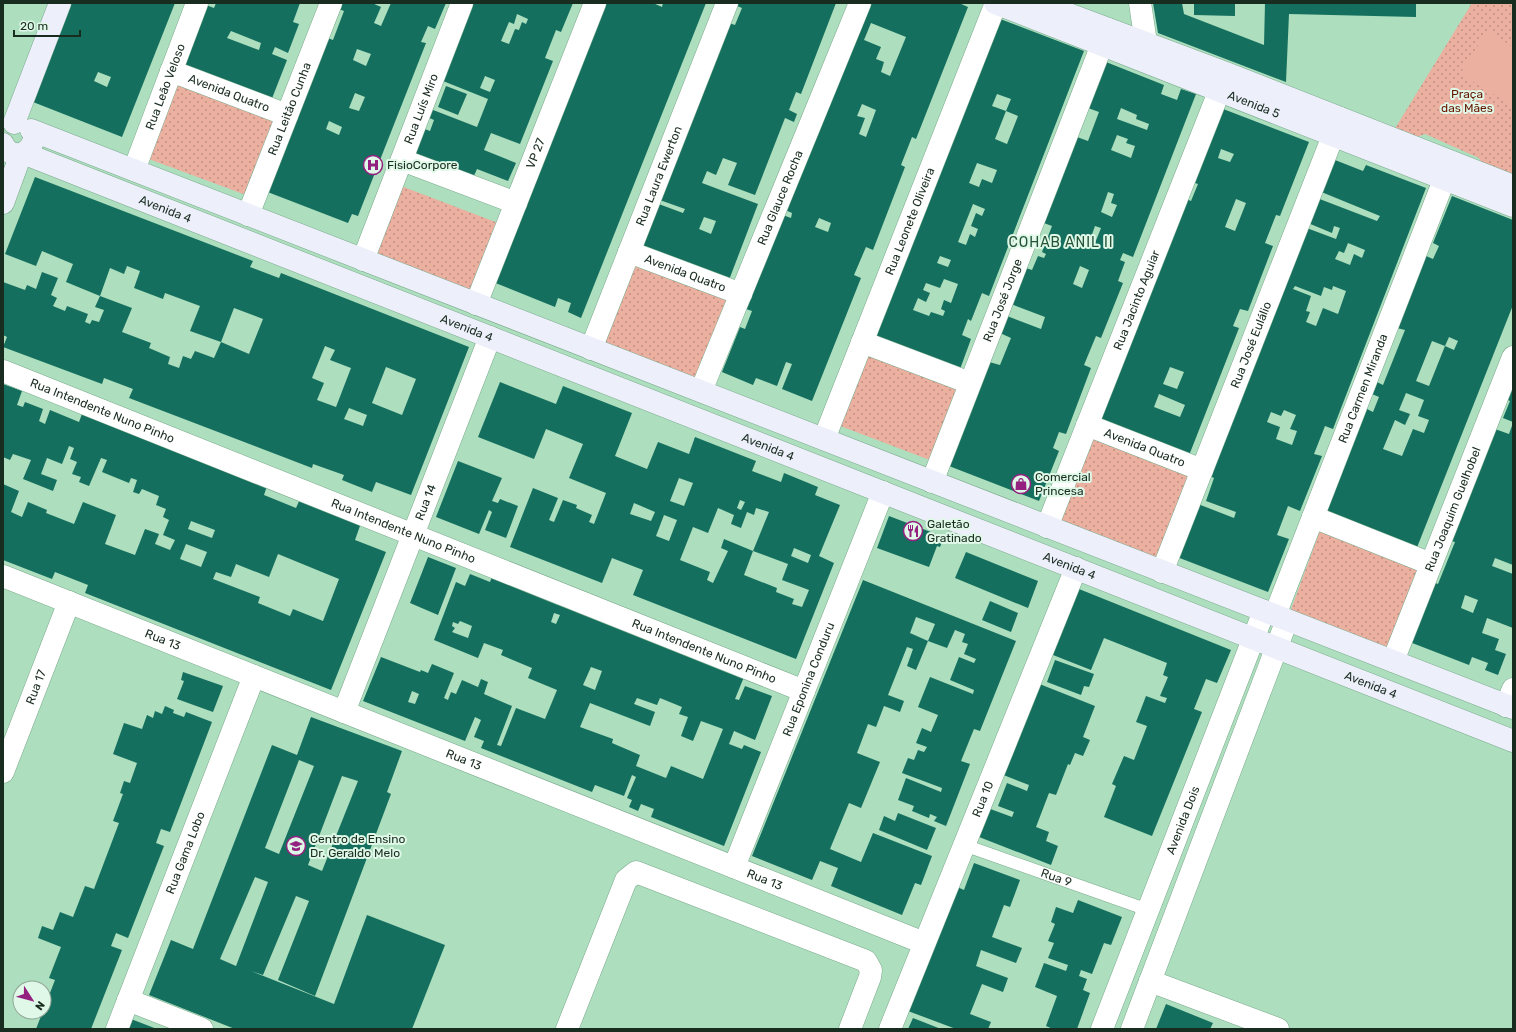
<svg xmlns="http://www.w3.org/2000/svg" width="1516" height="1032" font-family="Rubik,sans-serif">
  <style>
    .park { fill: url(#park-dots) }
    .pitch { fill: #ebb0a0 }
    .building { fill: #156f5e; fill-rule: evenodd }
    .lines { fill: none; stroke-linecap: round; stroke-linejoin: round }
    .lane-casing { stroke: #7aaa8c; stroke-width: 13 }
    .street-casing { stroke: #7aaa8c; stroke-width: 23 }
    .secondary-casing { stroke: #7aaa8c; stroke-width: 23 }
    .lane { stroke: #fff; stroke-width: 12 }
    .street { stroke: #fff; stroke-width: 22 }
    .secondary { stroke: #edeffb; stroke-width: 22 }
    .labels { text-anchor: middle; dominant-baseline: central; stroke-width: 4; stroke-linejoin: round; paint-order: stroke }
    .street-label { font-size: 12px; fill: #192c20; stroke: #dff8e7 }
    .park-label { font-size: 12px; fill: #651700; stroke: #dff8e7 }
    .poi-label { font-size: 12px; fill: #192c20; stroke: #dff8e7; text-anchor: start }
    .quarter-label { font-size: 14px; letter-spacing: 1px; fill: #255338; stroke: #dff8e7 }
  </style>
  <defs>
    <pattern id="park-dots" width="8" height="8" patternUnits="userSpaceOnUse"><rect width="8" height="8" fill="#ebb0a0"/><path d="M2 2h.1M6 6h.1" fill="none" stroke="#be8f82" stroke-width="1.8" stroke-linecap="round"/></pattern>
  </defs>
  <rect width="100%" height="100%" fill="#addebe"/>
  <path class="park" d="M1472 3H1513V178L1483 166 1479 158 1425 134 1414 138 1394 130Z
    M176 78 276 118 246 195 146 158Z
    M401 186 498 223 472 295 373 257Z
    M634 259 733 298 700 381 600 343Z
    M865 353 966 388 935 462 835 424Z
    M1094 438 1191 477 1158 560 1061 520Z
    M1321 528 1419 567 1386 651 1290 612Z"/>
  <path class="pitch" d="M1487 31 1513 47V106L1460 74Z"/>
  <path class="building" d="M71 3H175L122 137 33 102ZM98 72 111 77 107 87 94 81Z
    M216 3H300L293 22 299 24 288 53 275 47 272 54 287 60 271 101 182 66 206 5 214 8ZM231 31 261 43 259 50 227 38Z
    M338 3H372L381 7 374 23 381 26 391 3H446L435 29 428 26 421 42 426 43 358 216 352 214 348 223 265 191 325 37 333 40 344 11 336 8ZM357 49 371 54 366 66 353 60ZM355 93 365 97 359 111 349 108ZM329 121 342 127 339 135 326 129Z
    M468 3H573L561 32 556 30 545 58 553 61 520 144 491 133 484 150 516 163 508 181 477 169 472 180 411 156 422 128 430 131 434 120 425 116 428 108 477 127 488 99 438 79ZM517 14 528 19 526 24 522 22 519 30 515 29 509 44 501 41 509 22 514 24ZM485 76 495 80 490 92 480 88Z
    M603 3H653L662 7 663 3H706L581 318 568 312 571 303 558 298 555 307 493 282Z
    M730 3H836L801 94 796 92 789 110 797 114 794 122 785 118 755 195 728 185 737 163 723 158 716 175 707 171 702 183 758 204 729 280 639 245 656 203 683 213 685 209 657 199 726 22 735 25 742 8ZM704 217 716 221 711 234 699 229Z
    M865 3H959L968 7 916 139 912 137 901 165 905 167 873 250 866 247 854 275 861 278 812 401 782 389 792 364 786 362 777 386 756 378 753 385 722 372 740 327 745 329 752 311 743 308 780 214 791 218 792 213 783 209ZM871 23 906 37 890 76 881 72 884 62 876 59 881 47 864 40ZM862 104 876 110 866 137 859 134 865 118 857 116ZM819 218 831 223 828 232 815 227Z
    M1153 3H1182L1184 14 1264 45 1265 3H1416V17L1289 14 1286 82 1158 33Z
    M1194 3H1235V16L1194 15Z
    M995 17 1084 51 989 296 982 293 971 321 968 319 962 335 971 339 959 372 869 337ZM997 94 1011 99 1006 111 992 106ZM1006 111 1018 116 1007 144 995 139ZM977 163 997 170 992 183 982 179 979 187 969 183ZM973 204 985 209 982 216 976 213 971 226 978 229 975 237 970 234 966 245 958 242ZM940 256 951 260 948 267 937 263ZM944 279 958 284 951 303 944 300 941 309 945 311 943 316 931 312 929 316 913 310 918 298 926 302 930 293 923 290 926 283 940 288Z
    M1106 62 1164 85 1161 94 1177 100 1181 89 1196 94 1133 257 1123 253 1120 260 1125 262 1118 281 1123 283 1101 338 1096 336 1084 365 1091 368 1066 434 1059 432 1053 448 1059 451 1039 501 949 466 989 362 1000 365 1011 338 1000 333 1007 316 1041 329 1045 317 1011 304 1026 268 1032 270 1038 256 1044 258 1046 254 1042 252 1052 226 1044 223 1077 137 1088 141 1099 112 1088 108ZM1121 108 1137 115 1136 119 1149 124 1147 130 1117 119ZM1117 135 1128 139 1126 143 1135 146 1131 158 1111 150ZM1108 192 1114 194 1111 203 1117 205 1112 217 1101 212ZM1095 226 1101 228 1095 243 1090 240ZM1080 266 1089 270 1082 288 1073 284Z
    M446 86 467 94 458 115 438 107Z
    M1218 107 1309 142 1280 216 1276 215 1265 243 1273 246 1248 311 1240 309 1233 326 1239 328 1188 458 1096 423 1184 198 1191 201 1198 184 1189 181ZM1221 149 1234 154 1230 162 1218 158ZM1236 199 1246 203 1235 231 1225 227ZM1170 367 1184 372 1177 389 1163 384ZM1159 394 1185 405 1180 417 1154 407Z
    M1335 160 1363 171 1366 165 1426 188 1333 429 1325 426 1314 454 1322 456 1300 511 1288 506 1277 535 1289 539 1268 592 1177 557 1198 504 1234 518 1236 512 1206 501 1214 478 1208 475 1304 227 1336 239 1340 228 1334 226 1332 233 1308 223 1317 198 1377 221 1380 216 1319 191ZM1348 243 1365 250 1362 258 1354 254 1350 265 1335 259 1339 251 1344 253ZM1295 286 1321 296 1324 287 1332 290 1333 286 1346 291 1338 314 1323 308 1316 326 1306 322 1310 312 1306 311 1311 296 1293 289ZM1284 410 1296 415 1290 429 1297 431 1292 445 1276 439 1280 427 1267 422 1271 412 1281 416Z
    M35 177 253 261 250 267 279 278 281 273 469 347 411 495 376 482 372 492 342 480 344 475 313 464 312 468 129 398 133 389 104 378 102 384 3 347 7 337 3 335V282L25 290 27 285 36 289 42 272 58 278 51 295 57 298 53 306 65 311 67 306 88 314 85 322 90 324 92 320 99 322 104 310 95 307 100 296 132 308 122 332 151 343 149 348 170 357 168 364 179 368 183 356 191 359 195 351 214 358 221 342 190 331 200 306 165 293 163 299 134 288 140 271 127 266 124 274 110 268 100 296 66 282 73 264 42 251 36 266 5 254ZM234 308 263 319 249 354 221 342ZM325 346 335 350 330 360 351 368 336 407 317 400 324 383 312 378ZM386 367 416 379 402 415 372 403ZM349 408 367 415 363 426 344 419Z
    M1452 196 1513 220V305L1416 550 1326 514 1367 409 1373 412 1379 397 1372 394 1377 382 1383 385 1405 330 1397 328 1426 256 1433 259 1439 246 1433 243ZM1449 337 1458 341 1454 350 1445 346 1429 386 1416 381 1432 341 1445 346ZM1406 393 1424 400 1418 416 1429 420 1424 433 1413 429 1402 456 1383 449 1395 420 1405 425 1410 414 1399 410Z
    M1513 374V422L1503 418 1510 401 1503 398Z
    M500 382 556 404 563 386 632 413 615 456 647 469 658 442 689 454 695 437 756 461 752 471 781 482 784 473 818 487 815 495 840 505 819 556 834 563 796 659 633 595 643 570 612 558 602 583 510 547 533 488 558 498 549 520 554 522 563 500 577 505 576 508 592 515 589 522 594 524 606 493 569 478 583 444 546 429 534 459 478 437ZM679 478 693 483 684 506 670 501ZM740 500 745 502 741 510 737 508ZM634 503 655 512 651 521 630 514ZM718 508 734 515 731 524 741 528 747 512 754 515 756 508 769 512 753 551 788 564 782 580 809 590 802 607 792 604 794 599 776 592 777 588 744 575 753 551 724 539 721 548 728 551 713 583 707 580 710 572 680 560 693 527 708 533ZM664 515 677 520 669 541 656 536ZM794 548 811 555 808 563 791 556Z
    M3 384 22 391 17 405 23 407 25 402 43 409 39 421 45 424 50 410 79 422 82 414 267 486 264 495 296 508 300 499 361 523 355 540 386 552 331 690 85 593 88 585 55 572 52 579 3 560V484L19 491 11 512 22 517 28 502 47 510 46 513 74 524 83 502 116 515 105 544 135 555 145 529 159 534 155 544 170 550 175 540 163 535 169 520 163 517 166 509 156 505 159 496 142 489 139 494 133 492 137 480 131 478 129 483 102 472 107 460 101 458 89 486 79 482 81 477 72 474 77 462 70 459 74 448 69 446 62 464 47 458 41 474 57 480 53 491 23 479 31 460 13 454 10 460 3 457ZM191 521 215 530 212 538 188 529ZM186 544 207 552 201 567 180 559ZM278 554 339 579 323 621 293 609 290 616 258 603 260 597 213 579 216 572 231 577 236 564 269 577Z
    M1513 423V565L1495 558 1492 566 1513 574V628L1487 618 1482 633 1499 639 1495 650 1506 654 1498 675 1485 670 1488 663 1472 657 1469 665 1407 641 1430 581 1438 584 1455 542 1448 540 1492 428 1509 434ZM1465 595 1478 600 1473 613 1461 608Z
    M458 461 502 478 492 501 498 503 500 499 518 506 506 538 485 530 492 512 489 510 479 534 436 517Z
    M889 516 944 537 940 547 937 546 929 567 877 548Z
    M966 552 1038 581 1028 608 955 578Z
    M428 557 456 568 438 615 410 603Z
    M470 574 490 582 493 574 528 588 526 592 558 605 560 599 746 672 735 699 739 700 745 686 772 696 755 740 734 731 729 744 742 749 744 745 761 752 724 846 651 817 654 809 641 804 638 811 629 807 632 800 627 798 636 777 632 775 624 796 595 785 592 792 481 748 484 741 474 737 481 720 475 717 465 741 363 701 381 657 420 672 421 670 428 673 432 664 454 673 444 698 448 700 451 692 456 694 462 680 478 687 481 679 488 682 484 694 512 706 497 745 501 746 516 708 545 719 557 690 528 678 532 668 501 655 503 650 484 643 478 658 434 640 456 582 465 586ZM554 613 560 615 556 624 551 622ZM460 621 472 626 468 638 452 632 455 628 452 626 453 622 458 624ZM591 667 602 671 595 690 583 685ZM412 691 419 694 415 704 408 702ZM637 698 657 705 660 698 682 707 679 714 688 717 681 736 693 741 701 721 723 729 703 779 671 766 666 778 636 766 640 755 612 743 613 739 580 727 590 703 650 726 655 712 634 704Z
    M863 580 1016 641 980 731 974 729 961 761 970 764 946 826 934 821 937 817 930 814 929 818 912 811 914 806 898 800 906 778 941 792 942 788 902 773 908 758 914 760 918 750 924 752 927 747 916 743 922 728 931 732 938 715 918 707 930 677 973 694 974 690 950 680 959 657 974 663 976 659 964 654 968 644 962 642 965 634 955 630 947 648 928 641 916 670 907 666 913 649 907 647 888 695 904 701 900 712 884 706 876 727 868 724 857 753 880 762 861 808 849 803 830 849 861 862 873 833 932 856 921 885 915 883 902 915 831 886 838 868 820 861 812 880 752 856ZM916 617 935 624 928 641 910 633Z
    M1074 587 1231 650 1217 683 1206 679 1194 709 1202 712 1152 836 1104 817 1116 786 1112 784 1124 756 1134 760 1147 726 1136 722 1146 696 1165 703 1167 698 1160 696 1168 677 1163 675 1167 663 1104 638 1091 670 1048 653Z
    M990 601 1018 613 1011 632 982 620Z
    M1055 660 1094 674 1089 687 1084 686 1081 695 1047 682Z
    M183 672 223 686 213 712 177 699 184 681 181 680Z
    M1037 683 1095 706 1083 737 1090 740 1083 756 1075 753 1070 765 1068 764 1056 795 1049 793 1036 827 1049 832 1046 841 1058 846 1051 865 974 835 985 807 1012 817 1014 812 998 806 1007 783 1027 791 1029 785 1001 774Z
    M165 706 174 710 173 713 184 717 186 712 212 722 170 832 161 829 156 843 164 846 128 938 116 933 111 946 122 950 91 1029H36L55 980 49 978 61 947 38 938 42 926 53 930 60 912 73 917 85 886 94 889 119 823 113 821 123 794 120 793 124 781 130 783 137 763 113 754 124 723 142 729 147 715 153 718 155 711 162 714Z
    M311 717 402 751 387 792 391 794 315 996 278 980 309 901 296 896 263 975 251 971 334 1004 367 915 445 945 412 1029H235L149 995 171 940 193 949 272 745 297 755ZM299 760 314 766 279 854 265 848ZM342 776 358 781 322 871 308 865ZM255 877 268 882 236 966 220 959Z
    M898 813 936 828 927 850 879 830 884 816 895 821Z
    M974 863 1020 880 1010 907 1004 905 992 937 1022 948 1016 963 981 950 976 966 1008 978 1003 992 982 984 970 1014 991 1022 988 1029H956L908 1011 955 886 964 890Z
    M1078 900 1122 917 1111 945 1104 943 1092 974 1081 970 1079 976 1087 979 1083 990 1090 993 1077 1029H1053L1046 1026 1057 996 1035 987 1044 963 1066 971 1068 965 1048 958 1054 943 1048 941 1055 924 1051 922 1056 907 1073 913Z
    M1166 1004 1213 1023 1210 1029H1156Z
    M913 1018 941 1029H908Z
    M131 1019 157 1029H126Z"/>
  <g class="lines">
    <g class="lane-casing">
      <g id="lane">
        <path id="s1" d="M964 845 1148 910"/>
      </g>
    </g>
    <g class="street-casing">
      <g id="street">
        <path d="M1140 3 1146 43"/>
        <path id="s2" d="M171 71 287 115"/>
        <path d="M402 160 516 203"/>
        <path id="s3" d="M134 170 197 3"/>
        <path id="s4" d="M248 215 331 3"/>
        <path id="s5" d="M629 252 741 294"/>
        <path id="s6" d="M363 260 462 3"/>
        <path id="s7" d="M476 304 595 3"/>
        <path d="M862 342 970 383"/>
        <path id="s8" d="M591 349 727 3"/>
        <path id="s9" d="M3 371 804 691"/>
        <path id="s10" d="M701 391 860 3"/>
        <path id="s11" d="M1087 425 1202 470"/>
        <path id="s12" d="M824 439 996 3"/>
        <path id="s13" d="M932 482 1108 29"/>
        <path d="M1313 517 1431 564"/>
        <path id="s14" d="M1047 527 1226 74"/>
        <path id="s15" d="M1162 572 1340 118"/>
        <path id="s16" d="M3 576 924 943"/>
        <path id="s17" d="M1275 615 1451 162"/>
        <path id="s18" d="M1393 661 1513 357"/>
        <path d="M1506 706 1513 689"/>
        <path id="s19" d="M344 712 490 337"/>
        <path id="s20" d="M3 772 69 602"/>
        <path id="s21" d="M734 867 883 492"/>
        <path d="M1150 981 1278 1029"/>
        <path d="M128 1000 202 1029"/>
        <path id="s22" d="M117 1029 254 676"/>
        <path d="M567 1029 626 880 636 872 866 961 871 970 870 977 850 1029"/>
        <path id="s23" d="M890 1029 1076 568"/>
        <path id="s24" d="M1102 1029 1264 611"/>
        <path d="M1132 1029 1287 620"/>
      </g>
    </g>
    <g class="secondary-casing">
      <g id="secondary">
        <path id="s25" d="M995 3 1513 206"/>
        <path d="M1039 3 1226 73 1513 186"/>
        <path d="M14 123 60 3"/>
        <path d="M31 130 1513 708"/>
        <path d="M3 144C9 158 26 157 32 144"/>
        <path id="s26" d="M23 153 1513 741"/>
        <path d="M3 203 21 154"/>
      </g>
    </g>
    <use href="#lane" class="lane"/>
    <use href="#street" class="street"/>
    <use href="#secondary" class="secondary"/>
  </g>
  <defs>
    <g id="hospital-ring" transform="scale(1)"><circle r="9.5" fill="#dff8e7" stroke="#942180" stroke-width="1.5"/><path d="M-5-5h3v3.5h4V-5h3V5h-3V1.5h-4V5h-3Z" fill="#942180"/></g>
    <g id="shop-ring" transform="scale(1)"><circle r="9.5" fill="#dff8e7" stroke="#942180" stroke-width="1.5"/><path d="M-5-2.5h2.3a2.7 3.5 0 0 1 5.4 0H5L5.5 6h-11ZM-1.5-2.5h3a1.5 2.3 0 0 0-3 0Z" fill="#942180"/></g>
    <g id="restaurant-ring" transform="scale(1)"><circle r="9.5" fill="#dff8e7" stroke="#942180" stroke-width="1.5"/><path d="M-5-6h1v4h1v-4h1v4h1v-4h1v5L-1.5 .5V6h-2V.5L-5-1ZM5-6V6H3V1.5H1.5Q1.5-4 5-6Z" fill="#942180"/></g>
    <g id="school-ring" transform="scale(1)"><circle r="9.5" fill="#dff8e7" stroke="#942180" stroke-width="1.5"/><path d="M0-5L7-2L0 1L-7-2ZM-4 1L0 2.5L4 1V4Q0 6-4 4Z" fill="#942180"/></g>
  </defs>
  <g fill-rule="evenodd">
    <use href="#hospital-ring" x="373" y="165"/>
    <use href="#shop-ring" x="1021" y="484"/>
    <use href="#restaurant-ring" x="913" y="531"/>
    <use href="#school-ring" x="296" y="846"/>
  </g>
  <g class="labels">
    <g class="street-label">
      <text stroke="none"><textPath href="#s3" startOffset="89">Rua Leão Veloso</textPath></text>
      <text stroke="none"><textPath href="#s2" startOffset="62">Avenida Quatro</textPath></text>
      <text stroke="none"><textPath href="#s25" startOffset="278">Avenida 5</textPath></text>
      <text stroke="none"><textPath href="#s4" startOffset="114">Rua Leitão Cunha</textPath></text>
      <text stroke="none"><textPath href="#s6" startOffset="162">Rua Luís Miro</textPath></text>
      <text stroke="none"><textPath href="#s7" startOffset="162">VP 27</textPath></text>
      <text stroke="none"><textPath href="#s8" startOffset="186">Rua Laura Ewerton</textPath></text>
      <text stroke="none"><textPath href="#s10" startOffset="209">Rua Glauce Rocha</textPath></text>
      <text stroke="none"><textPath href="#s26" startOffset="153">Avenida 4</textPath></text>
      <text stroke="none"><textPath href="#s12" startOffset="234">Rua Leonete Oliveira</textPath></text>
      <text stroke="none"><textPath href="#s5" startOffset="60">Avenida Quatro</textPath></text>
      <text stroke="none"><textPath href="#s13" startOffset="195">Rua José Jorge</textPath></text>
      <text stroke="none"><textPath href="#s14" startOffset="244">Rua Jacinto Aguiar</textPath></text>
      <text stroke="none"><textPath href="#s26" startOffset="477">Avenida 4</textPath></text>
      <text stroke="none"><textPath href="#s15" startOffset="244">Rua José Eulálio</textPath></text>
      <text stroke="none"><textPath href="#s17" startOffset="243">Rua Carmen Miranda</textPath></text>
      <text stroke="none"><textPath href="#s9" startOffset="107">Rua Intendente Nuno Pinho</textPath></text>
      <text stroke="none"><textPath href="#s26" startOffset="801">Avenida 4</textPath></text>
      <text stroke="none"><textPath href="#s11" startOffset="62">Avenida Quatro</textPath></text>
      <text stroke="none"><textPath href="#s19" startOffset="225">Rua 14</textPath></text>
      <text stroke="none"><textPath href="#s18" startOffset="163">Rua Joaquim Guelhobel</textPath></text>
      <text stroke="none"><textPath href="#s9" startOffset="431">Rua Intendente Nuno Pinho</textPath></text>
      <text stroke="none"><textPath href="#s26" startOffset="1125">Avenida 4</textPath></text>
      <text stroke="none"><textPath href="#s16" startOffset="172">Rua 13</textPath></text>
      <text stroke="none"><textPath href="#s9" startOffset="755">Rua Intendente Nuno Pinho</textPath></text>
      <text stroke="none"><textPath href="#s21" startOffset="202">Rua Eponina Conduru</textPath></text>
      <text stroke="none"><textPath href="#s26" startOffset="1449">Avenida 4</textPath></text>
      <text stroke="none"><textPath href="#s20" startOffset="91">Rua 17</textPath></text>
      <text stroke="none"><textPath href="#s16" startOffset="496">Rua 13</textPath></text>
      <text stroke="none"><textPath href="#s23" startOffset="248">Rua 10</textPath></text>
      <text stroke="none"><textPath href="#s24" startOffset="224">Avenida Dois</textPath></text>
      <text stroke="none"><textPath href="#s22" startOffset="189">Rua Gama Lobo</textPath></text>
      <text stroke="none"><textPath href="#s1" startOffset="98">Rua 9</textPath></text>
      <text stroke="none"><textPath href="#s16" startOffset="820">Rua 13</textPath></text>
    </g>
    <g class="park-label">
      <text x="1467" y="94">Praça<tspan x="1467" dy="14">das Mães</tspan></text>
    </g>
    <g class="poi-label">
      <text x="387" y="165">FisioCorpore</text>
      <text x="1035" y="477">Comercial<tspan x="1035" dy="14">Princesa</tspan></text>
      <text x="927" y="524">Galetão<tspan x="927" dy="14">Gratinado</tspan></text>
      <text x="310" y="839">Centro de Ensino<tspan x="310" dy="14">Dr. Geraldo Melo</tspan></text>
    </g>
    <g class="quarter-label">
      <text x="1061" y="242">COHAB ANIL II</text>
    </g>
  </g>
  <rect width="1516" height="1032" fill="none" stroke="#192c20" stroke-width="8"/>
  <g transform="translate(32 1000) rotate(126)"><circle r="19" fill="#dff8e7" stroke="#90a697"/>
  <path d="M0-3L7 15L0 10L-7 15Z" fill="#942180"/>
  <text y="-6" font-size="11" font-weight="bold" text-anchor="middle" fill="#192c20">N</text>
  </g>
  <path d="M14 30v6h66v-6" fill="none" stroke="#192c20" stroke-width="2"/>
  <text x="20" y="30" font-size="12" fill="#192c20" stroke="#dff8e7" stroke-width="3" paint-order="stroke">20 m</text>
</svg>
